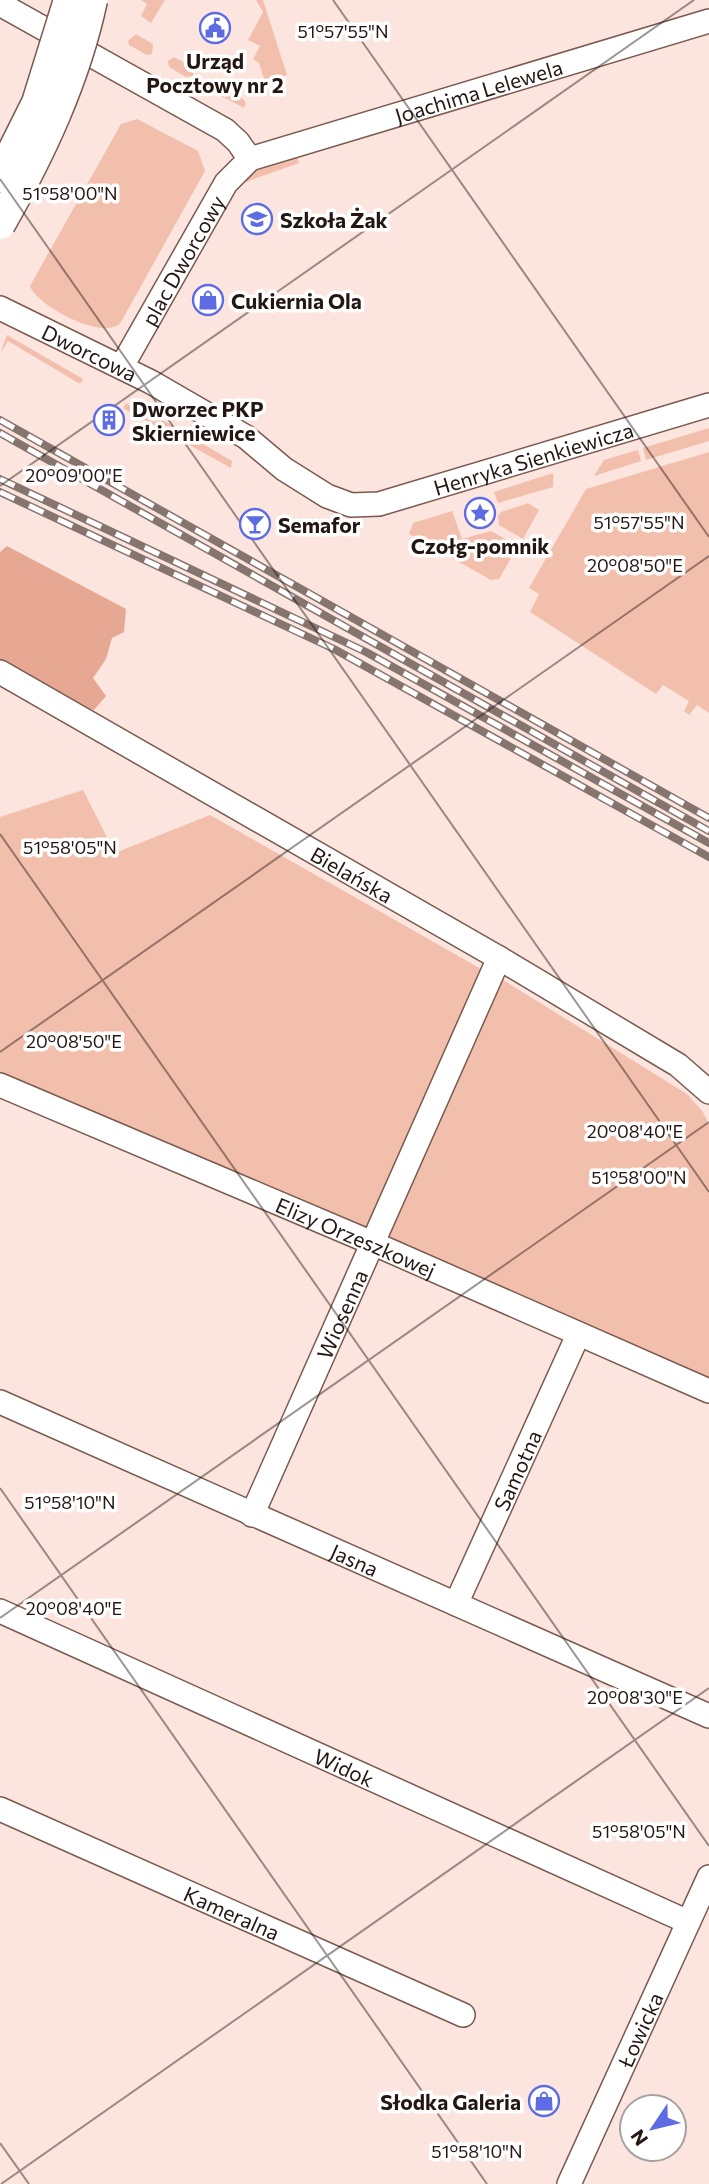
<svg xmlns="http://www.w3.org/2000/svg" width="709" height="2184" font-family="Commissioner,sans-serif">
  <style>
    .green { fill: #f3bfad }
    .forest { fill: #e6a892 }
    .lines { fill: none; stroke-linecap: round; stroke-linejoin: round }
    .minor-casing { stroke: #795a4f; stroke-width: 26 }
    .minor { stroke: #fff; stroke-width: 23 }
    .rail-casing { stroke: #86746f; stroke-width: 8 }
    .rail { stroke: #fff; stroke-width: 5; stroke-dasharray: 16; stroke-linecap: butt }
    .major-bridge-casing { stroke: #795a4f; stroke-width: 33; stroke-linecap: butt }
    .major-bridge { stroke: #fff; stroke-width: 30 }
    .ticks { fill: none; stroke: #241713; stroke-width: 2; stroke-opacity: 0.45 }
    .labels { text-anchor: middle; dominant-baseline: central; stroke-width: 7; stroke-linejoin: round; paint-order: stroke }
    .poi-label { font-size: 21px; font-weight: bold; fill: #241713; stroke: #fff; text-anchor: start }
    .street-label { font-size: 21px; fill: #241713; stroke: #fff }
    .ticks-label { font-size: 18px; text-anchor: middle; fill: #241713; stroke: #fff; stroke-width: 7; stroke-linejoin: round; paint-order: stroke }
  </style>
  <rect width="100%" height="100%" fill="#fce5de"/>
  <path class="green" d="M141 0H165L151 23 141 16 147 4Z
    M256 0H263L287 75 265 82 259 63 253 59 260 46 248 40 263 12Z
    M136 34 153 44 152 54 147 55 129 45 128 41Z
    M174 57 194 68 193 76 186 77 169 67 168 61Z
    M211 80 243 99 246 103 244 108 208 89 206 83Z
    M137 119 198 151 205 171 121 322C105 343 36 305 30 286L121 124Z
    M297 155 299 163 240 184C253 166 277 162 297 155Z
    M7 335 83 379 80 384 8 341 0 354Z
    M126 403 155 422 158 418 202 440 201 443 232 461 231 468 123 408Z
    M709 428V441L646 460 643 448Z
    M638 450 641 461 594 476 604 460Z
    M709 452V713L697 705 689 715 684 711 689 701 663 685 656 694 530 612 539 594 529 588 586 489Z
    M553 473V487L498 503 494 492Z
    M528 503 539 510 523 539 499 525 498 516 501 512Z
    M452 511 462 539 491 531 518 546 499 579 491 580 409 534 413 523Z
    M83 790 115 853 210 815 483 970 365 1231 0 1073V817Z
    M503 980 687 1094 703 1112 709 1125V1379L387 1236Z"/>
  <path class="forest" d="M7 546 126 609 124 632 112 638 106 659 93 678 106 696 94 710 66 699 0 661V552Z"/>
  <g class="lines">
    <g class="minor-casing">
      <g id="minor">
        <path d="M0 4 225 130 238 142 250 159"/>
        <path id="s1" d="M0 308 151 382 246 437 284 469 327 496 351 505 379 504 709 405"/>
        <path id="s2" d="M122 366 226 183 250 159 709 21"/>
        <path id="s3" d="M0 672 499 958 678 1065 709 1092"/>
        <path id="s4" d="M0 1085 370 1242 709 1391"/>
        <path id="s5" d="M0 1402 709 1716"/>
        <path id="s6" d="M252 1515 499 958"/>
        <path id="s7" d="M456 1604 578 1335"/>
        <path id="s8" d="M0 1611 688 1922"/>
        <path id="s9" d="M0 1809 463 2015"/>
        <path id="s10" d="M569 2184 709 1877"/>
      </g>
    </g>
    <use href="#minor" class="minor"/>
    <g class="rail-casing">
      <path id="rail" d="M0 420 709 818
        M0 433 709 831
        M0 479 366 652 709 843
        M0 492 334 649 709 857"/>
    </g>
    <use href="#rail" class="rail"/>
    <g class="major-bridge-casing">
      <path id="major-bridge" d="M0 177 37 103 69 0
        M0 224C40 154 75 80 92 0"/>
    </g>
    <use href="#major-bridge" class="major-bridge"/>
  </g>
  <path class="ticks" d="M333 0 709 537M0 179 709 1192M0 486 694 0M0 834 709 1846M0 1052 709 556M0 1488 487 2184M0 1618 709 1122M0 2143 29 2184M1 2184 709 1688"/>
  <defs>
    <g id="civic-ring" transform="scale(1.575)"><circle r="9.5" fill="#fff" stroke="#5e6ce4" stroke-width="1.5"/><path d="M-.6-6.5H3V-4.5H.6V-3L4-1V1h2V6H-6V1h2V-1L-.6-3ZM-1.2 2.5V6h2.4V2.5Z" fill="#5e6ce4"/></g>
    <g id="school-ring" transform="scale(1.575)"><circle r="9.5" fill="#fff" stroke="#5e6ce4" stroke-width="1.5"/><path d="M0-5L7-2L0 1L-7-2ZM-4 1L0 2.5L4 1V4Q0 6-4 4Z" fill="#5e6ce4"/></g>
    <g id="shop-ring" transform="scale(1.575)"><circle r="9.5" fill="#fff" stroke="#5e6ce4" stroke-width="1.5"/><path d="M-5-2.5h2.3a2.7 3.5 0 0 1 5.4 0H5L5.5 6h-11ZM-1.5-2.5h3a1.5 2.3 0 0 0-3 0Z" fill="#5e6ce4"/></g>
    <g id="building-ring" transform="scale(1.575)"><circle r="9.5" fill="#fff" stroke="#5e6ce4" stroke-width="1.5"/><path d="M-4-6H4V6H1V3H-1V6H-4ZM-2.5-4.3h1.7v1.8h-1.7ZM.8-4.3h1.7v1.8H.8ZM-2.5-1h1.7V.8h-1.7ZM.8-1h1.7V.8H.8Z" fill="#5e6ce4"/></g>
    <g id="sight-ring" transform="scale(1.575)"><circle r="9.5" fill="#fff" stroke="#5e6ce4" stroke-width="1.5"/><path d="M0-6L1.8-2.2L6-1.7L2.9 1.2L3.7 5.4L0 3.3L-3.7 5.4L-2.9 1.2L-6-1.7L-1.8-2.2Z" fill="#5e6ce4"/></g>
    <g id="bar-ring" transform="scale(1.575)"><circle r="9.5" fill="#fff" stroke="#5e6ce4" stroke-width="1.5"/><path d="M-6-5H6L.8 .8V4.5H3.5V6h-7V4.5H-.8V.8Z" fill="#5e6ce4"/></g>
  </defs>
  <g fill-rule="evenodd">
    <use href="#civic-ring" x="215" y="28"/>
    <use href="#school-ring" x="257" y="219"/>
    <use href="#shop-ring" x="208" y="300"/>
    <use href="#building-ring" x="109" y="420"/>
    <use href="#sight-ring" x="480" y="513"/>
    <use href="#bar-ring" x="255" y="524"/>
    <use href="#shop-ring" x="544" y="2101"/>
  </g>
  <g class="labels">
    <g class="poi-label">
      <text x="215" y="60" text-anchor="middle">Urząd<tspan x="215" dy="24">Pocztowy nr 2</tspan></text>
      <text x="280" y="219">Szkoła Żak</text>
      <text x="231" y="300">Cukiernia Ola</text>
      <text x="132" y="408">Dworzec PKP<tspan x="132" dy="24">Skierniewice</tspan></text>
      <text x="278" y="524">Semafor</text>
      <text x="480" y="545" text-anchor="middle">Czołg-pomnik</text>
      <text x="521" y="2101" text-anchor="end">Słodka Galeria</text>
    </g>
    <g class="street-label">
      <text stroke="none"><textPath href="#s2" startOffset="483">Joachima Lelewela</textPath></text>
      <text stroke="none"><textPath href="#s2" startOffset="122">plac Dworcowy</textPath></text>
      <text stroke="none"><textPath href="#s1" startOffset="100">Dworcowa</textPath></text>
      <text stroke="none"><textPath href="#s1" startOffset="593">Henryka Sienkiewicza</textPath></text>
      <text stroke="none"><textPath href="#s3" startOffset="406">Bielańska</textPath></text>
      <text stroke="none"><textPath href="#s4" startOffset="387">Elizy Orzeszkowej</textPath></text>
      <text stroke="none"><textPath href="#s6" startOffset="220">Wiosenna</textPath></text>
      <text stroke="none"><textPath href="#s7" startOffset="147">Samotna</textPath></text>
      <text stroke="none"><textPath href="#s5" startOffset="388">Jasna</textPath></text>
      <text stroke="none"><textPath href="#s8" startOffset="378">Widok</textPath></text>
      <text stroke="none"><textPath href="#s9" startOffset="254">Kameralna</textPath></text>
      <text stroke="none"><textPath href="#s10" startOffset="170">Łowicka</textPath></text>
    </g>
  </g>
  <g class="ticks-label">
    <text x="343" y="38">51°57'55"N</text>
    <text x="70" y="200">51°58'00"N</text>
    <text x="74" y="482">20°09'00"E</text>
    <text x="639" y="529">51°57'55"N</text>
    <text x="635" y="572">20°08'50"E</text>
    <text x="70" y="854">51°58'05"N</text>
    <text x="74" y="1048">20°08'50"E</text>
    <text x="635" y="1138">20°08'40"E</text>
    <text x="639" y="1184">51°58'00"N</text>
    <text x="70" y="1509">51°58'10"N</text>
    <text x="74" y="1615">20°08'40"E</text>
    <text x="635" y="1704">20°08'30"E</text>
    <text x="639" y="1838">51°58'05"N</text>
    <text x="477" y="2158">51°58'10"N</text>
  </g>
  <g transform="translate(653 2128) rotate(235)"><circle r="33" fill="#ffffff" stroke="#a7a2a1" stroke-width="2"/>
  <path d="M0-5L12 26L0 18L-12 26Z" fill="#5e6ce4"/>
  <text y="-10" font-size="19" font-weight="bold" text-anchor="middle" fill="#241713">N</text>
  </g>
</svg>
